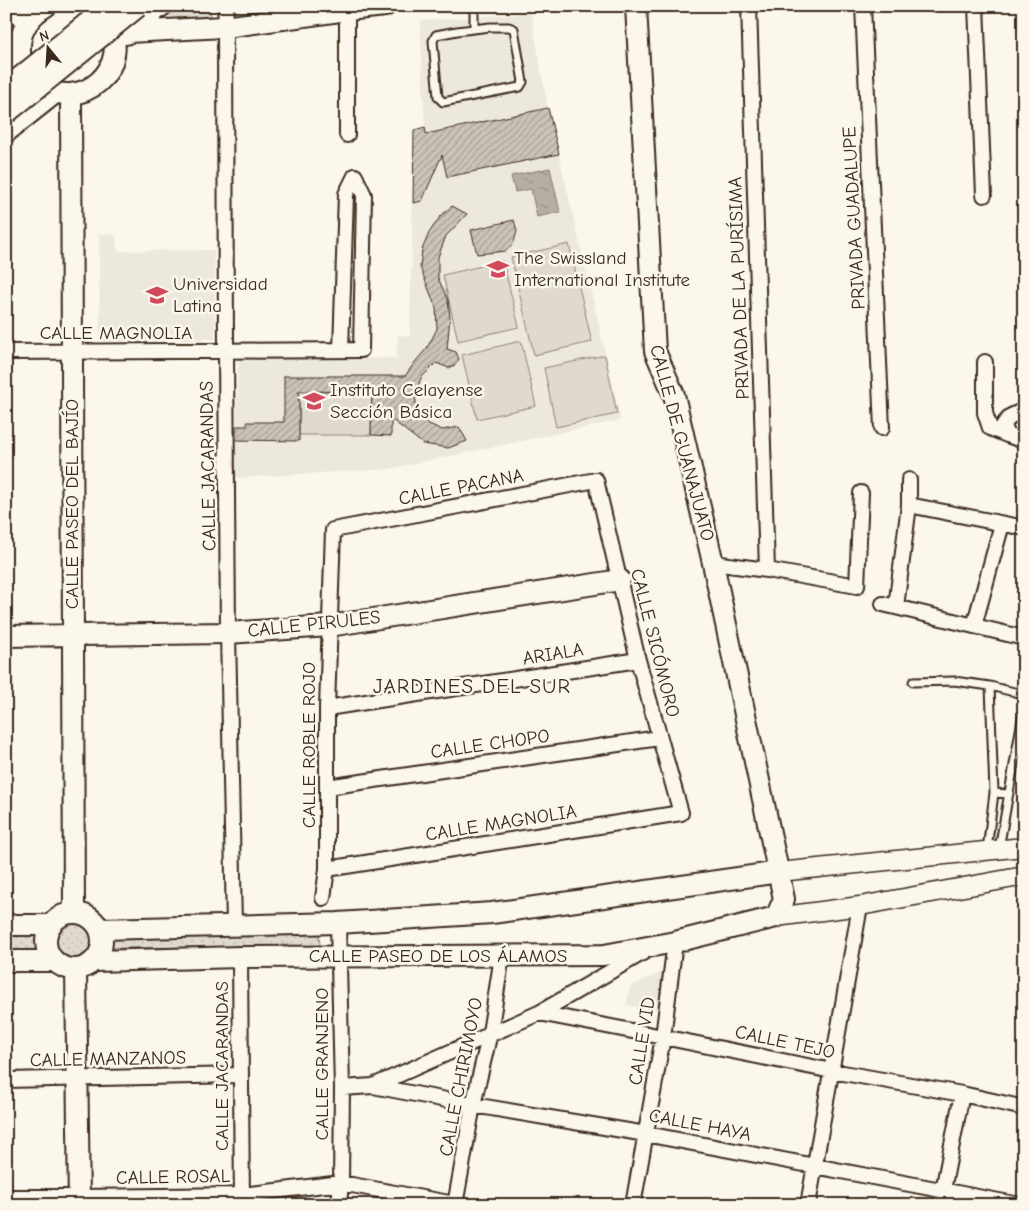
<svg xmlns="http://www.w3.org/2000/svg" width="1030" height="1211" font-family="'Comic Neue',sans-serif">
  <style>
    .built { fill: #ede8dd }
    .park { fill: url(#park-dots); stroke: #8d8276 }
    .garden { fill: #dfd9ce; stroke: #8d8276 }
    .water { fill: url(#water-ripples); stroke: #85796d }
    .building { fill: url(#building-hatch); stroke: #3b2a1e }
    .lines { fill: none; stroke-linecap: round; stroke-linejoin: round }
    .service-casing { stroke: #3b2a1e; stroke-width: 11 }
    .minor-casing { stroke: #3b2a1e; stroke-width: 18 }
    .tertiary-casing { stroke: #3b2a1e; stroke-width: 21 }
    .secondary-casing { stroke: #3b2a1e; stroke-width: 24 }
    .service { stroke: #fbf7ec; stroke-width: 7 }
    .minor { stroke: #fbf7ec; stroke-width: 14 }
    .tertiary { stroke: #fbf7ec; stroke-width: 18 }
    .secondary { stroke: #fbf7ec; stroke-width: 20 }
    .primary-bridge-casing { stroke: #3b2a1e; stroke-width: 26; stroke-linecap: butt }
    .primary-bridge { stroke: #fbf7ec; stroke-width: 22 }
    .labels { text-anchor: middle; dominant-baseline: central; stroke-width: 5; stroke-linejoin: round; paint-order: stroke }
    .street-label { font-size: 19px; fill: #3b2a1e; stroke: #fbf7ec }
    .poi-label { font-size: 19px; fill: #3b2a1e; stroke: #fbf7ec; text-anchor: start }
    .quarter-label { font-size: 21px; letter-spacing: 1px; fill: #3b2a1e; stroke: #fbf7ec }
  </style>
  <defs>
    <pattern id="park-dots" width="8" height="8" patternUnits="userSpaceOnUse" patternTransform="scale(1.25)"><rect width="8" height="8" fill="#dfd9ce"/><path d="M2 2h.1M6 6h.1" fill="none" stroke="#c0bab0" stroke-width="1.8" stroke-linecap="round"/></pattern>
    <pattern id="water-ripples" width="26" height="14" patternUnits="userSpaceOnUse" patternTransform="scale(1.25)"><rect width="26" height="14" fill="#b6aea2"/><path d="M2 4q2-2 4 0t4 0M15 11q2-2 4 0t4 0" fill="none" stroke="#958e83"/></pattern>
    <pattern id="building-hatch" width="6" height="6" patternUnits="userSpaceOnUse" patternTransform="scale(1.25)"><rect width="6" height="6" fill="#ccc4b9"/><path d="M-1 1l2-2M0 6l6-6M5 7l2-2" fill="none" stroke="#a79f96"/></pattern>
  </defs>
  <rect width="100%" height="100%" fill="#fbf7ec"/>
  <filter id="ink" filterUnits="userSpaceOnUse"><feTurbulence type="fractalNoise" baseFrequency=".02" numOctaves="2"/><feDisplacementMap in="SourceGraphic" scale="10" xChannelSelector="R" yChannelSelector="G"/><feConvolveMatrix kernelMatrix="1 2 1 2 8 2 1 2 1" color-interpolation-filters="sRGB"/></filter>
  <g filter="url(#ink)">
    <path class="built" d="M531 13 548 108 621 420 389 469 235 478 238 360 396 358 398 335 410 336 414 130 425 127 420 21Z
      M99 234H115L118 251 214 250 215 339 100 341Z
      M663 972 669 975 665 1011 626 1005 630 986Z"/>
    <path class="park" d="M183 6H195L210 10 211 19 157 22Z
      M73 920C76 921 81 922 84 924 106 939 79 977 59 956 58 955 55 951 54 950 53 945 54 939 53 934L61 924Z
      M6 930H37V951H6Z
      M319 932 320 946 108 948 110 942 107 934Z"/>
    <path class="garden" d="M569 244 592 342 534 355 511 257Z
      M503 261 519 327 458 341 443 275Z
      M521 341 536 406 477 419 462 355Z
      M605 355 617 414 556 427 544 368Z
      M299 392H372L371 435H299Z"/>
    <path class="water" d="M550 168 560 212 537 217 531 189 515 192 511 176Z"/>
    <path class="building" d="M548 108 559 154 447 177 442 155 422 201 413 203 414 130 425 127 426 134Z
      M452 206 467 214 446 236 438 257V278L448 300 450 317 447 349 456 352 459 359 455 365 449 368 436 363 421 378 415 395 417 410 427 423 442 430 459 427 467 441 448 448 423 444 391 419V436L371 435 372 392 299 391V441L236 440V426H247V422H284V376H405L416 361 427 348 437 329 436 308 420 267 422 250 429 233 440 217Z
      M514 220 517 231 514 242 506 251 477 254 471 230Z"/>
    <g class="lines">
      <g class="service-casing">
        <path id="service" d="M474 6V29
          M490 27H509L514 29 523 82 520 87 443 102 438 97 433 41 436 35 457 31Z
          M913 682 954 681 990 686 1018 693 1022 696 1024 700
          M994 793 1009 794
          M999 849 1024 708
          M987 850 994 793 990 686"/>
      </g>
      <g class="minor-casing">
        <path id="minor" d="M226 6 225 27 226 351 228 633 234 925
          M749 6 767 570
          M863 6 882 428
          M976 6 984 195
          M347 135V10
          M341 350 346 194 355 176
          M6 352 361 350 364 195 355 176
          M985 362V413L990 428 1007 435
          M1024 410 1011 416 1004 424 1007 435 1024 441
          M909 505 1024 528
          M713 563 767 570 857 586 861 493
          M883 604 1024 638
          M896 607 909 505V480
          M974 626 1002 524
          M327 708 638 660
          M327 787 659 738
          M323 898 327 869V708L333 530 596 480 638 660 681 813 327 869
          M338 923 342 1088 341 1183 339 1205
          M240 957 242 1205
          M539 1013 663 1037 832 1071 962 1094 1024 1108
          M6 1080 240 1075
          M373 1086 473 1105 646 1134 1020 1205
          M342 1088 373 1086 539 1013 644 952
          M6 1197H79L242 1195 341 1183 460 1205
          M455 1205 473 1105 490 1033 502 956
          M633 1205 663 1037 675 942
          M808 1205 860 906
          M940 1205 962 1094"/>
      </g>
      <g class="tertiary-casing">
        <path id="tertiary" d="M779 872 1024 847
          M776 917 860 906 1024 876"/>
      </g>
      <g class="secondary-casing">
        <path id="secondary" d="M46 6C30 15 19 31 20 50 20 62 27 76 36 83 81 117 135 66 107 22 102 15 96 11 90 6
          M6 14 37 11
          M128 32 225 27 347 10 385 6
          M126 34 161 6
          M6 71 21 59
          M71 94C73 367 72 640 74 913
          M6 132 55 93
          M6 636 228 633 329 626 620 580
          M46 941a28 28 0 1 1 56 0a28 28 0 1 1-56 0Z
          M6 925H50
          M100 929 338 923 492 913 779 872
          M6 961H52
          M95 961 240 957 604 955 675 942 776 917 784 899 713 563 674 395 655 351 636 6
          M76 970 79 1205"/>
      </g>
      <use href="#service" class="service"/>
      <use href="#minor" class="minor"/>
      <use href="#tertiary" class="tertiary"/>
      <use href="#secondary" class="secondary"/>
      <g class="primary-bridge-casing">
        <path id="primary-bridge" d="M6 90 110 6
          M6 112 137 6"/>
      </g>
      <use href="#primary-bridge" class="primary-bridge"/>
    </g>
  </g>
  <defs>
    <g id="school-bare" transform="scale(1.725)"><path d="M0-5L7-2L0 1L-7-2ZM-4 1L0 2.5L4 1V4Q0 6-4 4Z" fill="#d1495b" stroke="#fbf7ec" stroke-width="2.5" paint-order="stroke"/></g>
    <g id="university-bare" transform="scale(1.725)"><path d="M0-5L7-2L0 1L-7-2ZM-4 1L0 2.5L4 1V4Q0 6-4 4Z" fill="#d1495b" stroke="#fbf7ec" stroke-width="2.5" paint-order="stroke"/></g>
  </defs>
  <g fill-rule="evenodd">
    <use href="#school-bare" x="498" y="269"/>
    <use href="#university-bare" x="157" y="295"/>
    <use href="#school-bare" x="314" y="401"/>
  </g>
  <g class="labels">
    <g class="street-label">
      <text transform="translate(854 218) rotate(-93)">PRIVADA GUADALUPE</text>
      <text transform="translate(739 288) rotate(-92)">PRIVADA DE LA PURÍSIMA</text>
      <text x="116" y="333">CALLE MAGNOLIA</text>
      <text transform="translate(682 443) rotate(75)">CALLE DE GUANAJUATO</text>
      <text transform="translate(208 466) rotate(-91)">CALLE JACARANDAS</text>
      <text transform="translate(461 487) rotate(-11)">CALLE PACANA</text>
      <text transform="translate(72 504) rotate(-90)">CALLE PASEO DEL BAJÍO</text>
      <text transform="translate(314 624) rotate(-6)">CALLE PIRULES</text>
      <text transform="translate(655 643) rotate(76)">CALLE SICÓMORO</text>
      <text transform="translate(553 654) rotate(-9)">ARIALA</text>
      <text transform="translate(490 744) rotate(-8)">CALLE CHOPO</text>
      <text transform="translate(309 745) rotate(-90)">CALLE ROBLE ROJO</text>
      <text transform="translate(501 823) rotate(-9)">CALLE MAGNOLIA</text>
      <text x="438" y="956">CALLE PASEO DE LOS ÁLAMOS</text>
      <text transform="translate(642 1041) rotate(-81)">CALLE VID</text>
      <text transform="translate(785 1042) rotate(12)">CALLE TEJO</text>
      <text transform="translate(108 1059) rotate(-1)">CALLE MANZANOS</text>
      <text transform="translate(322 1064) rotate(-90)">CALLE GRANJENO</text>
      <text transform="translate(222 1066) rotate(-90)">CALLE JACARANDAS</text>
      <text transform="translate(461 1077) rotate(-79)">CALLE CHIRIMOYO</text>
      <text transform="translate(700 1125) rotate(11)">CALLE HAYA</text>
      <text transform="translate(173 1177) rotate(-1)">CALLE ROSAL</text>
    </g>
    <g class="poi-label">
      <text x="514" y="258">The Swissland<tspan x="514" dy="22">International Institute</tspan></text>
      <text x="173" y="284">Universidad<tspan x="173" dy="22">Latina</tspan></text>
      <text x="330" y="390">Instituto Celayense<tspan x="330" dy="22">Sección Básica</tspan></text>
    </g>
    <g class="quarter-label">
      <text x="472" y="686">JARDINES DEL SUR</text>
    </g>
  </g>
  <rect width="1030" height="1211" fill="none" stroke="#fbf7ec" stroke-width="25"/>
  <rect x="12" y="12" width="1005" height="1186" fill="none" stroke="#3b2a1e" stroke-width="2" filter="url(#ink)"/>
  <g transform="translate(48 48) rotate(342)" stroke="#fbf7ec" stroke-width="4" paint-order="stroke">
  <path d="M0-4L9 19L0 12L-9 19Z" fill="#3b2a1e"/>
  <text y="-8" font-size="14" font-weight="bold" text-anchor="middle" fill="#3b2a1e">N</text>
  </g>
</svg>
